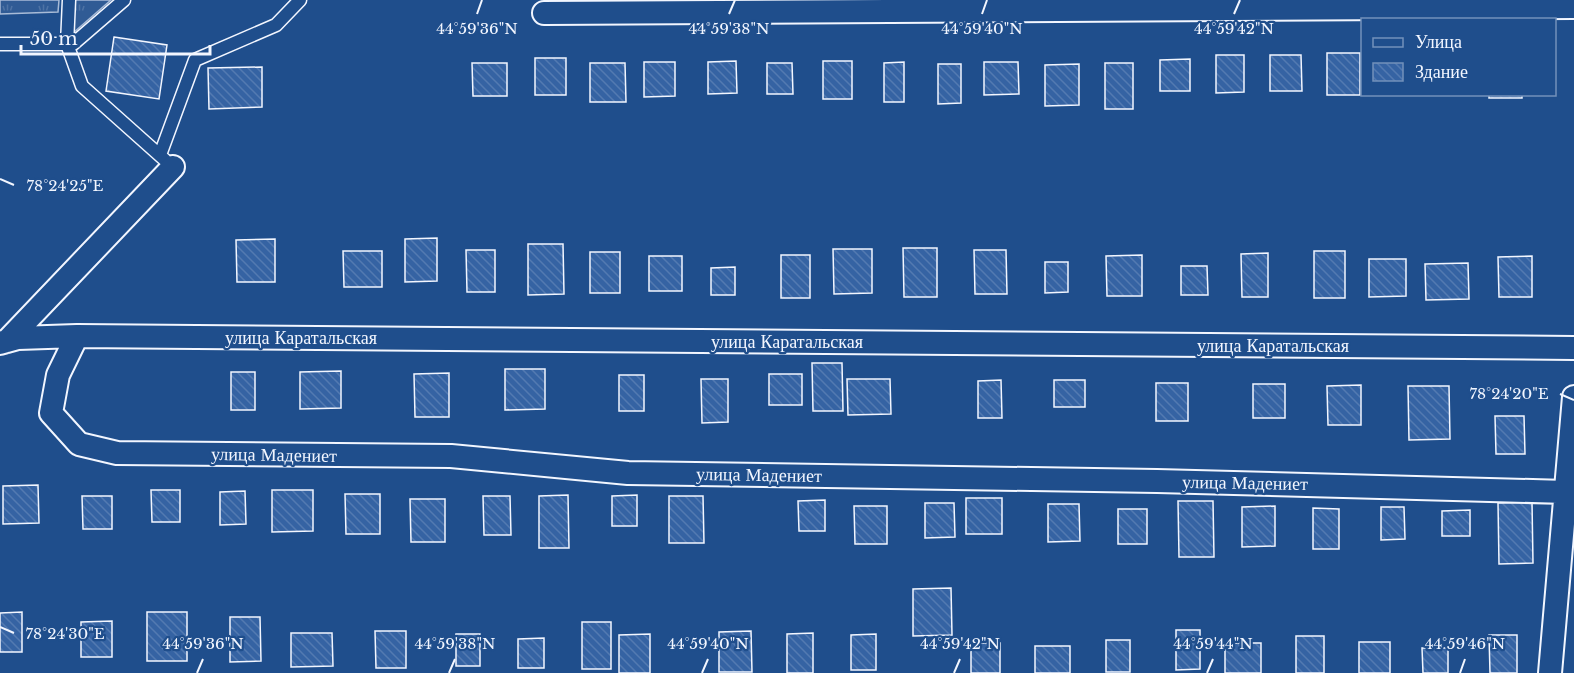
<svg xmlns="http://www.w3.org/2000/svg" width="1574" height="673" font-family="'Libre Baskerville',serif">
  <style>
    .grass { fill: url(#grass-tufts); stroke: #a8bbd7; stroke-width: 1.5 }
    .building { fill: url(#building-back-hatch); stroke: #f2f6ff; stroke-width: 1.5 }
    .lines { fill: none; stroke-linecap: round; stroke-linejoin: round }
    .service-casing { stroke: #f2f6ff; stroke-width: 15 }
    .minor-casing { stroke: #f2f6ff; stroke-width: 26 }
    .service { stroke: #1f4e8c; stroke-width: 12 }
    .minor { stroke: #1f4e8c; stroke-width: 22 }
    .ticks { fill: none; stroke: #f2f6ff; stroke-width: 2 }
    .labels { text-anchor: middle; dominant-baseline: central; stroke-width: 4.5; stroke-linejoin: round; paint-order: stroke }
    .street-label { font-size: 18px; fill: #f2f6ff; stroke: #1f4e8c }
    .ticks-label { font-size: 15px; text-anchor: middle; fill: #f2f6ff; stroke: #1f4e8c; stroke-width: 4.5; stroke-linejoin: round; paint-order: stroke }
  </style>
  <defs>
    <pattern id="grass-tufts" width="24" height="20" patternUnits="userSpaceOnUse" patternTransform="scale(1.5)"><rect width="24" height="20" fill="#305b95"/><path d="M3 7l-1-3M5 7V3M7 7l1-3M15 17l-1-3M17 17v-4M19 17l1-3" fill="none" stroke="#4e73a5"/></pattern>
    <pattern id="building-back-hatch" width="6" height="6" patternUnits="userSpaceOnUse" patternTransform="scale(1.5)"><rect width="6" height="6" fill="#3563a3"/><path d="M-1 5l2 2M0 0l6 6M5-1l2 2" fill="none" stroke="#537ab1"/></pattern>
  </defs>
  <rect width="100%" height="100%" fill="#1f4e8c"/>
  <path class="grass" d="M0 0H59L58 12 0 14Z
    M75 0H111L73 33Z"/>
  <path class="building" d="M114 37 167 45 159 99 106 91Z
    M1327 53H1360V95H1327Z
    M1216 55H1244V92L1216 93Z
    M1270 55H1301L1302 91H1270Z
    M535 58H566V95H535Z
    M1190 59V91H1160V60Z
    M736 61 737 93 708 94V62Z
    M823 61H852V99H823Z
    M644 62H675V96L644 97Z
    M904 62V102H884V63Z
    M984 62H1018L1019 94 984 95Z
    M472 63H507V96H473Z
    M590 63H625L626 102H590Z
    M767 63H792L793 94H767Z
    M1105 63H1133V109H1105Z
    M938 64H961V103L938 104Z
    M1079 64V105L1045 106V65Z
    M262 67V107L209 109 208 68Z
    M1489 94H1522V98H1489Z
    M437 238V281L405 282V239Z
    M275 239V282H237L236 240Z
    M528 244H563L564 294 528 295Z
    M903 248H937V297H904Z
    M833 249H872V293L834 294Z
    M466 250H495V292H467Z
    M974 250H1006L1007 294H975Z
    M343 251H382V287H344Z
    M1314 251H1345V298H1314Z
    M590 252H620V293H590Z
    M1268 253V297H1242L1241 254Z
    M781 255H810V298H781Z
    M1142 255V296H1107L1106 256Z
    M649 256H682V291H649Z
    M1532 256V297H1499L1498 257Z
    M1369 259H1406V296L1369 297Z
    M1045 262H1068V292L1045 293Z
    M1468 263 1469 299 1426 300 1425 264Z
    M1181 266H1207L1208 295H1181Z
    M735 267V295H711V268Z
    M812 363H842L843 411H813Z
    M505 369H545V409L505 410Z
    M341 371V408L300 409V372Z
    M231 372H255V410H231Z
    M449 373V417H415L414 374Z
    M769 374H802V405H769Z
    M619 375H644V411H619Z
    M701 379H728V422L702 423Z
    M847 379H890L891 414 848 415Z
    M1001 380 1002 418H978V381Z
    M1054 380H1085V407H1054Z
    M1156 383H1188V421H1156Z
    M1253 384H1285V418H1253Z
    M1361 385V425H1328L1327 386Z
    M1408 386H1449L1450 439 1409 440Z
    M1495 416H1524L1525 454H1496Z
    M38 485 39 523 3 524V486Z
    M151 490H180V522H152Z
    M272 490H313V531L272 532Z
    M245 491 246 524 220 525V492Z
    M345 494H380V534H346Z
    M568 495 569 548H539V496Z
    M637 495V526H612V496Z
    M82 496H112V529H83Z
    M483 496H510L511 535H484Z
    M669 496H703L704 543H669Z
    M966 498H1002V534H966Z
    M410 499H445V542H411Z
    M825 500V531H799L798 501Z
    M1178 501H1213L1214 557H1179Z
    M1532 502 1533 563 1499 564 1498 503Z
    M925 503H954L955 537 925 538Z
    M1048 504H1079L1080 541 1048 542Z
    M854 506H887V544H855Z
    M1275 506V546L1242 547V507Z
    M1381 507H1404L1405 539 1381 540Z
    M1313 508 1339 509V549H1313Z
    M1118 509H1147V544H1118Z
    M1470 510V536H1442V511Z
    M951 588 952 635 913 636V589Z
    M22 612V652H0V613Z
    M147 612H187V661H147Z
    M230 617H260L261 661 230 662Z
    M112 621V657H81V622Z
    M582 622H611V669H582Z
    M1176 630H1200V669L1176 670Z
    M375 631H406V668H376Z
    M751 631 752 672H719V632Z
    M291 633H332L333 666 291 667Z
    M813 633V673H787V634Z
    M456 634H480V666H456Z
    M650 634V673H619V635Z
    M876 634V670H851V635Z
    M1489 635H1517V673H1490Z
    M1296 636H1324V673H1296Z
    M544 638V668H518V639Z
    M1106 640H1130V672H1106Z
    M1359 642H1390V673H1359Z
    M971 643H1000V673H971Z
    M1225 643H1261V673H1225Z
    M1035 646H1070V673H1035Z
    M1422 648H1448V673H1423Z"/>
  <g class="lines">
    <g class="service-casing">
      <path id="service" d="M69 0 67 44 82 86 165 160
        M0 44H73L124 0
        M160 155 195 60 276 25 300 0"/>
    </g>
    <g class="minor-casing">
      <path id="minor" d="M544 13 1574 7
        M77 336 58 375 51 413 79 444 117 453 451 456 628 473 1157 481 1566 492
        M7 341 173 167
        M0 343 18 338 77 336 1574 348
        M1550 673 1574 397"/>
    </g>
    <use href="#service" class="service"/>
    <use href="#minor" class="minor"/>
  </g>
  <path class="ticks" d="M477 14 482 0M729 14 735 0M982 14 987 0M1234 14 1240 0M0 179 14 185M1560 394 1574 400M0 627 14 633M197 673 203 659M449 673 455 659M702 673 708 659M954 673 960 659M1207 673 1213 659M1460 673 1465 659"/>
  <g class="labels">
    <g class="street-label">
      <text x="301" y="338">улица Каратальская</text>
      <text x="787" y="342">улица Каратальская</text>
      <text x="1273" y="346">улица Каратальская</text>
      <text transform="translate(274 455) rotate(1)">улица Мадениет</text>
      <text transform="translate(759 475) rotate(1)">улица Мадениет</text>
      <text transform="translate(1245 483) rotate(1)">улица Мадениет</text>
    </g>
  </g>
  <g class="ticks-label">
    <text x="477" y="34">44°59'36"N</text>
    <text x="729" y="34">44°59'38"N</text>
    <text x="982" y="34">44°59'40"N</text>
    <text x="1234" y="34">44°59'42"N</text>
    <text x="65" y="191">78°24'25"E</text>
    <text x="1509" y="399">78°24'20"E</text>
    <text x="65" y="639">78°24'30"E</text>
    <text x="203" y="649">44°59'36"N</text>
    <text x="455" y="649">44°59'38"N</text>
    <text x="708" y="649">44°59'40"N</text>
    <text x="960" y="649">44°59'42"N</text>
    <text x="1213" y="649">44°59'44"N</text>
    <text x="1465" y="649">44°59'46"N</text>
  </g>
  <rect x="1361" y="18" width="195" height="78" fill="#1f4e8c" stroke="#7391ba" stroke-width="1.5"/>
  <rect x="1373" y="38" width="30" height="9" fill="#1f4e8c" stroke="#7391ba" stroke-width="1.5"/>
  <text x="1415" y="48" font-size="18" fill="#f2f6ff">Улица</text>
  <rect x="1373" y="63" width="30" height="18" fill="url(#building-back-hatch)" stroke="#7391ba" stroke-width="1.5"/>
  <text x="1415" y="78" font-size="18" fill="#f2f6ff">Здание</text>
  <path d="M21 45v9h189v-9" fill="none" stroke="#f2f6ff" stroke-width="3"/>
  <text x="30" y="45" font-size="18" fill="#f2f6ff" stroke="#1f4e8c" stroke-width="4.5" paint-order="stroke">50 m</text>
</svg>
